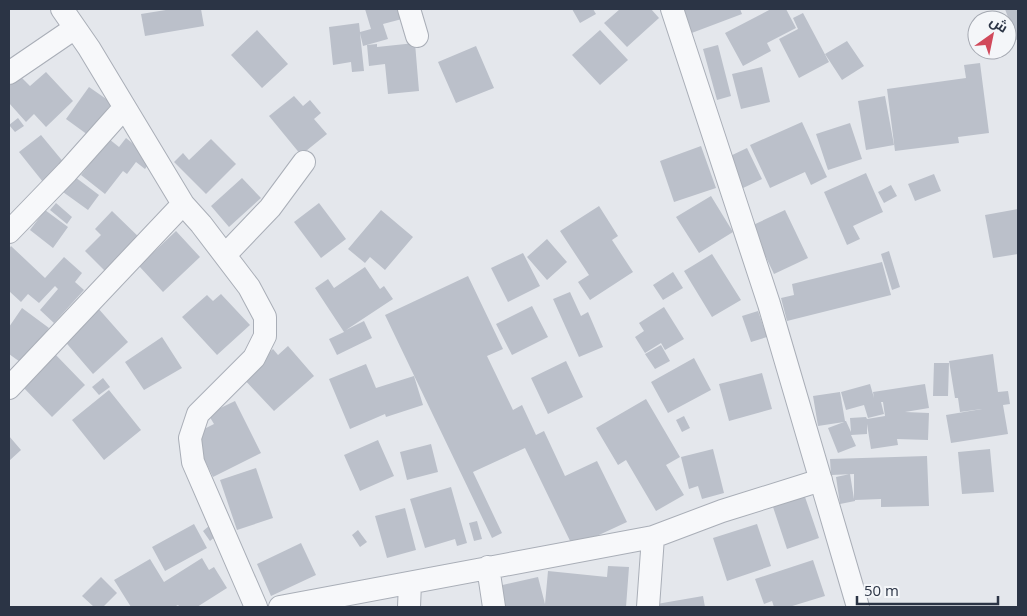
<svg xmlns="http://www.w3.org/2000/svg" width="1027" height="616" font-family="'Open Sans',Cairo,sans-serif">
  <style>
    .building { fill: #bbc0ca }
    .lines { fill: none; stroke-linecap: round; stroke-linejoin: round }
    .street-casing { stroke: #a9aeb7; stroke-width: 24 }
    .street { stroke: #f7f8fa; stroke-width: 22 }
  </style>
  <rect width="100%" height="100%" fill="#e4e7ec"/>
  <path class="building" d="M172 9H201L204 26 145 36 141 14Z
    M365 9H399L402 19 383 24 388 39 363 46 360 33 364 71 352 72 351 62 333 65 329 27 359 23 360 32 371 29Z
    M572 9H593L596 14 580 23Z
    M620 9H651L659 18 627 47 604 23Z
    M679 9H740L742 14 689 34Z
    M771 9H786L796 28 767 43 771 51 743 66 725 33Z
    M1005 9H1018V39L1016 40Z
    M803 13 829 62 799 78 779 39 798 29 793 18Z
    M257 30 288 64 262 88 231 55Z
    M600 30 628 60 600 85 572 55Z
    M847 41 864 66 842 80 825 54Z
    M415 43 419 91 388 94 385 64 369 66 367 45 377 44V47Z
    M718 45 731 96 717 100 703 49Z
    M476 46 494 88 456 103 438 62Z
    M980 63 989 133 958 137 959 143 895 151 887 89 966 78 964 65Z
    M762 67 770 102 741 109 732 74Z
    M46 72 73 101 46 127 34 114 26 122 9 103V86L20 76 30 86Z
    M89 87 112 103 88 135 66 119Z
    M294 96 303 106 310 100 321 113 314 119 327 134 301 155 269 116Z
    M885 96 894 145 866 150 858 101Z
    M18 118 24 126 15 132 9 125Z
    M802 122 827 177 811 185 805 172 770 188 750 145Z
    M850 123 862 159 828 170 816 134Z
    M41 135 65 164 43 182 19 152Z
    M126 138 152 159 145 169 136 162 127 174 123 171 105 194 81 175 109 139 119 147Z
    M211 139 236 164 206 194 174 162 183 153 189 160Z
    M701 146 716 188 674 202 660 161Z
    M747 148 762 179 741 189 726 158Z
    M866 173 883 212 853 226 860 239 847 245 824 192Z
    M934 174 941 191 915 201 908 184Z
    M75 177 99 195 88 210 63 192Z
    M242 178 261 198 229 227 211 206Z
    M891 185 897 196 884 203 878 192Z
    M711 196 733 232 699 253 676 217Z
    M56 203 72 217 67 224 50 210Z
    M319 203 346 239 321 258 294 222Z
    M599 206 618 236 612 240 633 272 590 300 578 282 589 275 560 231Z
    M1018 209V254L993 258 985 215Z
    M45 210 68 227 53 248 30 230Z
    M381 210 413 237 385 270 370 257 365 263 348 249Z
    M785 210 808 258 774 274 751 226Z
    M112 211 144 242 110 276 85 251 101 235 95 229Z
    M176 231 200 257 163 292 139 266Z
    M547 239 567 262 547 280 527 257Z
    M11 246 45 278 64 257 82 273 75 282 84 290 54 323 40 310 58 289 55 286 39 303 28 294 21 302 9 291V249Z
    M889 251 900 287 892 290 881 254Z
    M523 253 540 286 508 302 491 268Z
    M712 254 741 300 712 317 684 271Z
    M882 262 891 295 787 321 781 298 794 295 792 284Z
    M365 267 380 289 384 286 393 299 346 330 364 321 372 338 337 355 329 339 344 332 315 288 328 279 334 288Z
    M673 272 683 288 663 300 653 285Z
    M468 276 503 349 487 356 513 410 522 405 536 435 544 431 565 476 597 461 627 522 573 547 525 448 473 472 502 533 492 538 385 315Z
    M570 292 581 316 588 312 603 347 579 357 553 299Z
    M221 294 250 325 217 355 182 317 207 295 213 301Z
    M532 306 548 337 512 355 496 324Z
    M97 307 128 342 93 374 62 338Z
    M664 307 684 339 665 350 661 343 645 353 635 337 644 331 639 323Z
    M22 308 49 328 23 364 9 354V327Z
    M758 311 767 337 751 342 742 316Z
    M162 337 182 368 144 390 125 362Z
    M661 345 670 361 655 369 645 354Z
    M288 346 314 376 274 411 242 377 273 349 278 355Z
    M53 352 85 385 52 417 20 384Z
    M993 354 998 392 1008 391 1010 404 1003 405 1008 434 951 443 946 415 982 409 960 412 958 398H955L949 361Z
    M694 358 711 390 668 413 651 382Z
    M566 361 583 397 548 414 531 378Z
    M934 363H949L948 396H933Z
    M366 364 376 388 414 376 423 405 386 417 385 414 350 429 329 379Z
    M762 373 772 409 729 421 719 384Z
    M103 378 110 387 99 395 92 387Z
    M870 384 874 398 873 392 925 384 929 408 905 412 929 413 928 440 897 439 898 445 871 449 867 424V434L851 435 856 446 838 453 828 428 844 422 818 426 813 396 840 392 845 421H846L851 432 850 418 866 417 867 419 885 416 883 402H881L884 414 868 418 864 405 846 410 841 392Z
    M109 390 141 430 104 460 72 420Z
    M646 399 680 457 666 465 684 495 656 511 626 460 618 465 596 428Z
    M235 401 261 453 213 477 192 435 214 424 208 414Z
    M684 416 690 428 682 432 676 420Z
    M9 436 21 450 9 461Z
    M378 440 394 476 360 491 344 455Z
    M431 444 438 472 407 480 400 452Z
    M713 449 724 493 702 499 698 486 689 489 681 457Z
    M990 449 994 492 962 494 958 452Z
    M927 456 929 506 881 507V499L855 500V501L840 504 836 477 850 474 854 499V474L831 475 830 459Z
    M256 468 273 518 237 530 220 480Z
    M451 487 467 543 457 546 455 539 425 548 410 499Z
    M804 494 819 538 787 549 772 504Z
    M405 508 416 550 387 558 375 516Z
    M477 521 482 539 474 541 469 523Z
    M194 524 207 548 165 571 152 547Z
    M757 524 771 566 727 581 713 538Z
    M209 526 217 535 210 541 203 531Z
    M358 530 367 542 360 547 352 535Z
    M301 543 316 575 271 596 257 564Z
    M202 558 209 570 214 567 227 588 197 607H180L178 605 174 607H131L114 580 150 559 164 582Z
    M813 560 825 596 789 607H774L772 601 764 604 755 579Z
    M608 566 629 567 626 607H499L494 587 538 577 545 604 548 571 607 577Z
    M101 577 117 593 103 607H94L82 596Z
    M703 596 705 607H652L651 605Z"/>
  <g class="lines">
    <g class="street-casing">
      <path id="street" d="M62 9 89 48 183 204 201 224 249 287 265 317V336L254 358 198 414 190 438 193 462 256 607
        M409 9 417 36
        M672 9 769 304 858 607
        M9 73 75 28
        M9 232 67 172 124 108
        M225 255 270 208 304 162
        M9 388 183 204
        M488 567 494 607
        M280 607 653 537 722 511 821 480
        M409 607 410 583
        M648 607 653 537"/>
    </g>
    <use href="#street" class="street"/>
  </g>
  <rect width="1027" height="616" fill="none" stroke="#2b3445" stroke-width="20"/>
  <g transform="translate(992 35) rotate(33)"><circle r="24" fill="#f4f6f9" stroke="#a4a8b1"/>
  <path d="M0-4L9 19L0 12L-9 19Z" fill="#d1495b"/>
  <text y="-8" font-size="14" font-weight="bold" text-anchor="middle" fill="#2b3445">ش</text>
  </g>
  <path d="M857 596v8h141v-8" fill="none" stroke="#2b3445" stroke-width="2.5"/>
  <text x="864" y="596" font-size="15" fill="#2b3445" stroke="#f4f6f9" stroke-width="4" paint-order="stroke">50 m</text>
</svg>
